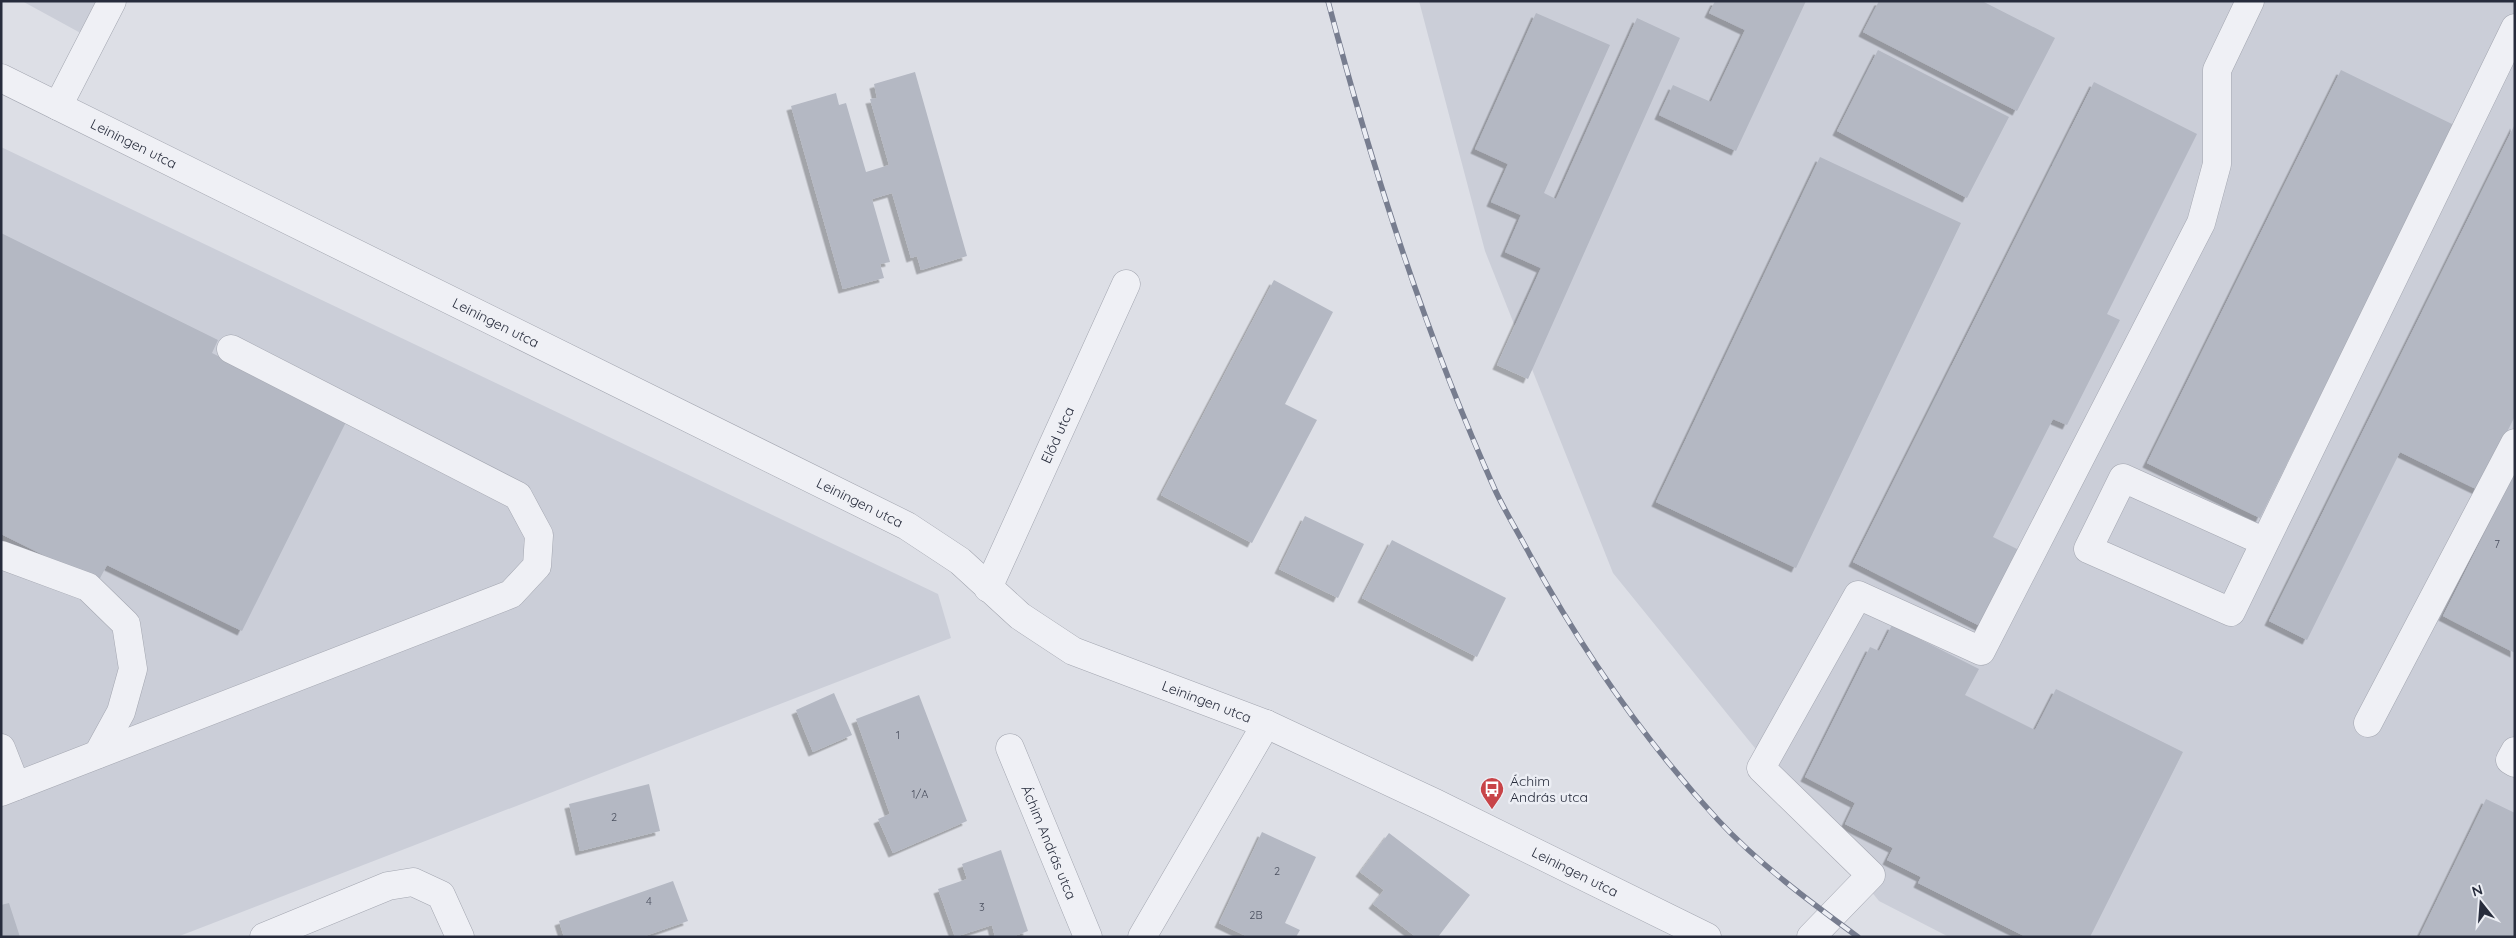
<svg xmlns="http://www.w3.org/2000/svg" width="2516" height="938" font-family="Quicksand,sans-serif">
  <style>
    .built { fill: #cbced8 }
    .building { fill: #b4b8c3; filter: url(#shadow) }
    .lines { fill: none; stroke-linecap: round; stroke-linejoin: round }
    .minor-casing { stroke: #a3a6b0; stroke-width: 29 }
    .minor { stroke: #eff0f5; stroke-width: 28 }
    .rail-casing { stroke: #777d8f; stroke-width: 5.5 }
    .rail { stroke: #eceef4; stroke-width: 4; stroke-dasharray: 11; stroke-linecap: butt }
    .labels { text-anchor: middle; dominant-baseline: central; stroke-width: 5; stroke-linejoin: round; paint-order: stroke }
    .number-label { font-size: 11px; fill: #4a4f5e }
    .street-label { font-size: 14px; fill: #272c3c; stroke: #eceef4 }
    .poi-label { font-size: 14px; fill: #272c3c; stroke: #eceef4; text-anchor: start }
  </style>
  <defs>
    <filter id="shadow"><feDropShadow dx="-4.5" dy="4.5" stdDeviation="0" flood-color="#0004"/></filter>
  </defs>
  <rect width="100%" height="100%" fill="#dddfe6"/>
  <path class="built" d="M22 1H119L97 42Z
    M1419 1H2515V937H1949L1879 901 1613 573 1485 251Z
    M1 147 938 594 951 638 177 937H1Z"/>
  <path class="building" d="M1715 1H1806L1736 151 1659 115 1673 85 1711 102 1745 30 1709 13Z
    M1879 1H1982L2055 38 2017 111 1863 32Z
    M1536 13 1610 45 1544 193 1556 199 1637 18 1680 38 1528 379 1497 365 1541 268 1505 252 1521 215 1491 202 1508 164 1475 149Z
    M1878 50 2009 117 1967 198 1837 131Z
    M2341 70 2454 125 2260 518 2147 463Z
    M915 72 967 256 921 270 917 256 911 258 892 193 872 199 890 262 880 264 884 278 843 289 791 106 836 93 839 105 846 103 866 172 889 165 870 99 877 98 874 84Z
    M2094 82 2197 134 2107 314 2120 320 2067 425 2053 419 1993 537 2023 552 1984 628 1853 562Z
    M2515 124V416L2478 490 2400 452 2307 640 2269 621Z
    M1820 157 1961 223 1796 568 1656 502Z
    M1 233 218 340 212 353 347 420 242 631 107 565 98 582 1 534Z
    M1274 280 1333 312 1285 404 1317 420 1252 543 1161 495Z
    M2515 472V653L2443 616Z
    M1305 516 1364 544 1338 598 1279 569Z
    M1392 540 1506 598 1477 657 1362 598Z
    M1892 625 1979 669 1965 695 2035 730 2056 689 2183 752 2090 937H2026L1918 883 1921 877 1887 860 1893 848 1845 824 1855 803 1805 777 1870 647 1879 651Z
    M834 693 852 735 813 752 796 710Z
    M919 695 967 821 893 853 878 819 890 814 856 719Z
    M649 784 660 831 580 851 569 804Z
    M2486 799 2515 813V937H2419Z
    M1262 832 1316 857 1285 923 1300 930 1296 937H1248L1219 923Z
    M1389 833 1470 895 1438 937H1416L1373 904 1384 890 1360 872Z
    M1001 850 1028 931 1012 937H995L992 925 955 937 938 889 967 879 962 864Z
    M673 881 688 921 642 937H564L559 921Z
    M9 903 20 937H1V905Z"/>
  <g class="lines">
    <g class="minor-casing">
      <g id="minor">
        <path id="s1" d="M1 78 907 526 960 561 1020 616 1073 651 1266 724 1435 803 1707 937"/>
        <path d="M58 106 112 1"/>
        <path d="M2265 542 2123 478 2088 549 2231 612 2265 542 2515 28"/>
        <path d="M1 555 88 587 126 624 133 669 121 712 98 754"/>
        <path id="s2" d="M988 588 1126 284"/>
        <path d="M2368 723 2515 443"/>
        <path d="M1 748 16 786"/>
        <path id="s3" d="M1010 748 1088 937"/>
        <path d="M2515 751 2510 760 2515 763"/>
        <path d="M1 792 511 594 537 566 539 535 518 496 231 349"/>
        <path d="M264 937 388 886 413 882 441 895 460 937"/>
        <path d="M1142 937 1266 724"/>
        <path d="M1811 937 1871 875 1761 768 1858 595 1981 651 2201 223 2217 164V70L2250 1"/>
      </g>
    </g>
    <use href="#minor" class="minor"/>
    <g class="rail-casing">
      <path id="rail" d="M1328 1C1372 168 1425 334 1496 492 1506 513 1519 534 1530 555 1582 650 1644 740 1718 820 1759 864 1809 901 1858 937"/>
    </g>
    <use href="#rail" class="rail"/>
  </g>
  <defs>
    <g id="bus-pin" transform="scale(1.25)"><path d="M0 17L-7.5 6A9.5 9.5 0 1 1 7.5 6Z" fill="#c84448" stroke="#eceef4"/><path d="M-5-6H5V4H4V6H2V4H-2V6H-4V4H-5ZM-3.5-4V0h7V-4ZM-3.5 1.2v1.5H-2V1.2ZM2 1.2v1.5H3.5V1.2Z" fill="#fff"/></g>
  </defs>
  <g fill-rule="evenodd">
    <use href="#bus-pin" x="1492" y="789"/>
  </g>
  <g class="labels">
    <g class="number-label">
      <text x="2497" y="544">7</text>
      <text x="898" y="735">1</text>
      <text x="920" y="794">1/A</text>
      <text x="614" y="817">2</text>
      <text x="1277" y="871">2</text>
      <text x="649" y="901">4</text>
      <text x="982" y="907">3</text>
      <text x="1256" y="915">2B</text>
    </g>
    <g class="street-label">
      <text stroke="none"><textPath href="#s1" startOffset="148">Leiningen utca</textPath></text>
      <text stroke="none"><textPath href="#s1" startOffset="552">Leiningen utca</textPath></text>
      <text stroke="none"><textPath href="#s2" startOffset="168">Előd utca</textPath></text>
      <text stroke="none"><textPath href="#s1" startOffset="958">Leiningen utca</textPath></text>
      <text stroke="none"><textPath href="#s1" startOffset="1362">Leiningen utca</textPath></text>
      <text stroke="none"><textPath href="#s3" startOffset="102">Áchim András utca</textPath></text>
      <text stroke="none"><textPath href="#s1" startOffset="1768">Leiningen utca</textPath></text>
    </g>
    <g class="poi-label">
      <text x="1510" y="781">Áchim<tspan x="1510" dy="16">András utca</tspan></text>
    </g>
  </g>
  <rect width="2516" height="938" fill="none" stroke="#272c3c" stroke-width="5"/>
  <g transform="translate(2481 903) rotate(343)" stroke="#eceef4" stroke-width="4" paint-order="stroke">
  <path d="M0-4L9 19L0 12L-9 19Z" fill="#272c3c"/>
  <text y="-8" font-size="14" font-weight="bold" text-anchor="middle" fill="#272c3c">N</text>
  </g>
</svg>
